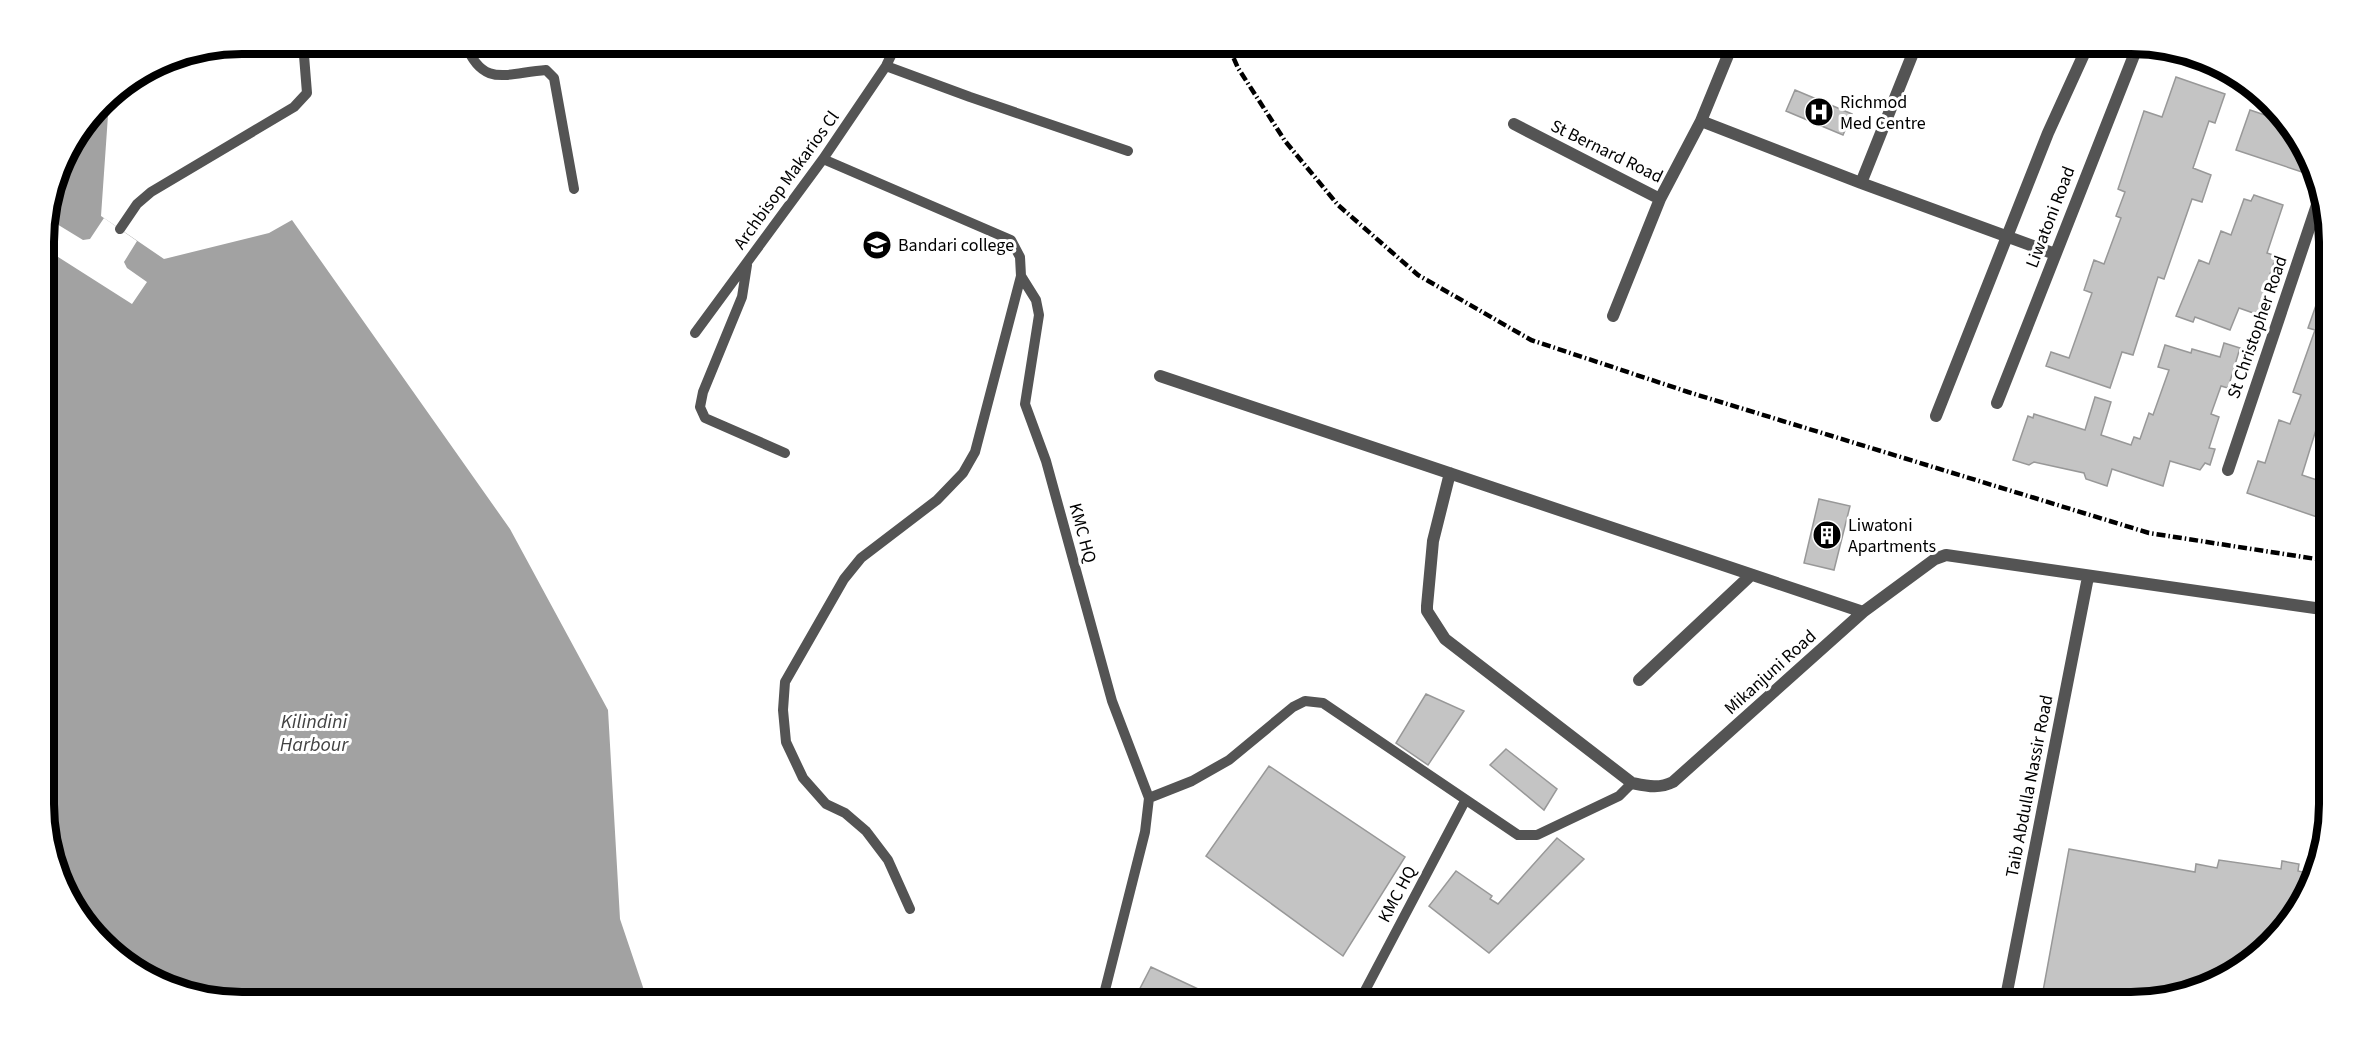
<svg xmlns="http://www.w3.org/2000/svg" width="2373" height="1046" font-family="'Source Sans 3',sans-serif">
  <style>
    .water { fill: #a2a2a2 }
    .pier { fill: #fff }
    .building { fill: #c4c4c4; stroke: #989898; stroke-width: 1.5 }
    .lines { fill: none; stroke-linecap: round; stroke-linejoin: round }
    .lane { stroke: #545454; stroke-width: 10 }
    .street { stroke: #545454; stroke-width: 12 }
    .rail { stroke: #000; stroke-width: 4.5; stroke-dasharray: 9 3 1.5 3; stroke-linecap: butt }
    .labels { text-anchor: middle; stroke-width: 6; stroke-linejoin: round; paint-order: stroke }
    .poi-label { font-size: 18px; fill: #000; stroke: #fff; text-anchor: start }
    .street-label { font-size: 18px; fill: #000; stroke: #fff }
    .water-label { font-size: 20px; font-style: italic; fill: #434343; stroke: #fff }
    .rim { fill: none; stroke: #000; stroke-width: 8 }
  </style>
  <rect width="100%" height="100%" fill="#fff"/>
  <!-- water -->
  <path class="water" d="M 143,73 L 147,80 L 109,101 L 101,216 L 164,259 L 269,233 L 292,220 L 510,529 L 608,710 L 620,919 L 648,1002 L 242,1002 L 166,988 L 85,925 L 45,831 L 44,228 L 64,154 L 111,93 Z"/>
  <!-- pier -->
  <path class="pier" d="M 47,218 L 83,240 L 90,239 L 104,218 L 137,241 L 124,262 L 127,268 L 147,282 L 132,304 L 44,248 Z"/>
  <!-- building -->
  <path class="building" d="M 2176,77 L 2225,94 L 2215,123 L 2209,121 L 2193,168 L 2211,175 L 2202,202 L 2192,199 L 2164,279 L 2158,277 L 2133,355 L 2122,352 L 2110,388 L 2046,366 L 2051,352 L 2069,358 L 2092,293 L 2084,290 L 2094,260 L 2104,264 L 2121,218 L 2116,216 L 2125,192 L 2118,189 L 2144,111 L 2162,117 Z
    M 1795,90 L 1852,114 L 1843,135 L 1786,111 Z
    M 2250,110 L 2289,123 L 2311,175 L 2236,150 Z
    M 2254,195 L 2283,205 L 2267,253 L 2276,256 L 2266,286 L 2270,288 L 2259,315 L 2239,308 L 2230,330 L 2195,317 L 2193,322 L 2176,316 L 2199,260 L 2209,264 L 2221,231 L 2231,235 L 2244,199 L 2251,201 Z
    M 2326,277 L 2328,277 L 2328,412 L 2325,422 L 2319,420 L 2302,475 L 2329,484 L 2320,518 L 2247,493 L 2258,461 L 2265,463 L 2279,420 L 2290,424 L 2301,395 L 2293,392 L 2315,330 L 2308,328 Z
    M 2224,343 L 2240,348 L 2228,388 L 2221,386 L 2211,414 L 2219,417 L 2209,448 L 2215,449 L 2210,465 L 2205,463 L 2200,470 L 2170,461 L 2163,486 L 2112,469 L 2107,486 L 2086,479 L 2084,473 L 2034,462 L 2029,465 L 2013,460 L 2028,416 L 2033,418 L 2034,414 L 2085,430 L 2095,397 L 2111,402 L 2101,435 L 2131,445 L 2134,437 L 2140,439 L 2149,413 L 2153,415 L 2169,370 L 2158,367 L 2165,345 L 2191,353 L 2192,349 L 2220,357 Z
    M 1819,499 L 1850,506 L 1834,570 L 1804,563 Z
    M 1426,694 L 1464,711 L 1428,765 L 1396,743 Z
    M 1506,749 L 1557,789 L 1544,810 L 1490,765 Z
    M 1269,766 L 1405,857 L 1343,956 L 1206,856 Z
    M 1557,838 L 1584,859 L 1489,953 L 1429,906 L 1456,871 L 1492,896 L 1490,899 L 1498,904 Z
    M 2069,849 L 2195,872 L 2196,864 L 2217,868 L 2219,860 L 2281,869 L 2282,861 L 2299,864 L 2298,871 L 2316,875 L 2252,962 L 2195,992 L 2144,1002 L 2041,1002 Z
    M 1151,967 L 1226,1002 L 1133,1002 Z"/>
  <g class="lines">
    <!-- lane -->
    <path class="lane" d="M 465,43 C 483,89 506,73 546,70 L 554,78 L 574,189
      M 886,66 L 970,97 L 1128,151
      M 823,159 L 1011,240 L 1020,257 L 1021,276 L 975,452 L 963,473 L 937,500 L 861,558 L 844,579 L 785,682 L 783,710 L 786,742 L 803,778 L 826,804 L 845,813 L 866,831 L 888,860 L 910,909
      M 120,229 L 137,204 L 151,192 L 294,107 L 307,93 L 303,43
      M 747,265 L 742,297 L 703,392 L 700,407 L 705,418 L 785,453
      M 1021,276 L 1036,300 L 1039,315 L 1025,404 L 1046,461 L 1112,701 L 1149,798 L 1145,832 L 1102,1002
      M 695,333 L 823,159 L 886,66 L 897,43
      M 1149,798 L 1192,781 L 1229,760 L 1293,707 L 1305,701 L 1323,703 L 1518,835 L 1537,835 L 1619,796 L 1632,783
      M 1359,1002 L 1465,801"/>
    <!-- street -->
    <path class="street" d="M 1701,121 L 1861,183 L 2055,254
      M 1514,124 L 1660,199 L 1701,121 L 1733,43
      M 1861,183 L 1917,43
      M 1613,316 L 1660,199
      M 1160,376 L 1863,612
      M 1997,403 L 2138,45
      M 1936,416 L 2048,133 L 2089,43
      M 2228,470 L 2320,196
      M 1450,473 L 1433,541 L 1427,606 L 1427,611 L 1445,639 L 1632,783 C 1647,786 1659,789 1673,782 L 1863,612 L 1935,559 L 1946,555 L 2329,610
      M 1639,680 L 1751,575
      M 2005,1002 L 2088,577"/>
    <!-- rail -->
    <path class="rail" d="M 1227,43 L 1238,68 L 1285,141 L 1338,205 L 1418,275 L 1531,340 L 1688,392 L 2149,533 L 2329,561"/>
  </g>
  <!-- icons -->
  <defs>
    <g id="hospital-disc" transform="scale(1.5)"><circle r="9.5" fill="#000" stroke="#fff"/><path d="M-5-5h3v3.5h4V-5h3V5h-3V1.5h-4V5h-3Z" fill="#fff"/></g>
    <g id="university-disc" transform="scale(1.5)"><circle r="9.5" fill="#000" stroke="#fff"/><path d="M0-5L7-2L0 1L-7-2ZM-4 1L0 2.5L4 1V4Q0 6-4 4Z" fill="#fff"/></g>
    <g id="building-disc" transform="scale(1.5)"><circle r="9.5" fill="#000" stroke="#fff"/><path d="M-4-6H4V6H1V3H-1V6H-4ZM-2.5-4.3h1.7v1.8h-1.7ZM.8-4.3h1.7v1.8H.8ZM-2.5-1h1.7V.8h-1.7ZM.8-1h1.7V.8H.8Z" fill="#fff"/></g>
  </defs>
  <g fill-rule="evenodd">
    <use href="#hospital-disc" x="1819" y="112"/>
    <use href="#university-disc" x="877" y="245"/>
    <use href="#building-disc" x="1827" y="535"/>
  </g>
  <g class="labels">
    <!-- poi labels -->
    <g class="poi-label">
      <text x="1840" y="108">Richmod<tspan x="1840" dy="21">Med Centre</tspan></text>
      <text x="898" y="251">Bandari college</text>
      <text x="1848" y="531">Liwatoni<tspan x="1848" dy="21">Apartments</tspan></text>
    </g>
    <!-- street labels -->
    <g class="street-label">
      <text transform="translate(1607 151) rotate(26)" y="6">St Bernard Road</text>
      <text transform="translate(786 180) rotate(-54)" y="6">Archbisop Makarios Cl</text>
      <text transform="translate(2050 217) rotate(-69)" y="6">Liwatoni Road</text>
      <text transform="translate(2257 327) rotate(-71)" y="6">St Christopher Road</text>
      <text transform="translate(1083 533) rotate(75)" y="6">KMC HQ</text>
      <text transform="translate(1770 672) rotate(-42)" y="6">Mikanjuni Road</text>
      <text transform="translate(2029 786) rotate(-79)" y="6">Taib Abdulla Nassir Road</text>
      <text transform="translate(1397 894) rotate(-62)" y="6">KMC HQ</text>
    </g>
    <!-- water labels -->
    <g class="water-label">
      <text x="314" y="728">Kilindini<tspan x="314" dy="23">Harbour</tspan></text>
    </g>
  </g>
  <!-- crop -->
  <path d="M0 0H2373V1046H0ZM242 54H2131A188 188 0 0 1 2319 242V804A188 188 0 0 1 2131 992H242A188 188 0 0 1 54 804V242A188 188 0 0 1 242 54Z" fill="#fff" fill-rule="evenodd"/>
  <path class="rim" d="M242 54H2131A188 188 0 0 1 2319 242V804A188 188 0 0 1 2131 992H242A188 188 0 0 1 54 804V242A188 188 0 0 1 242 54Z"/>
</svg>
